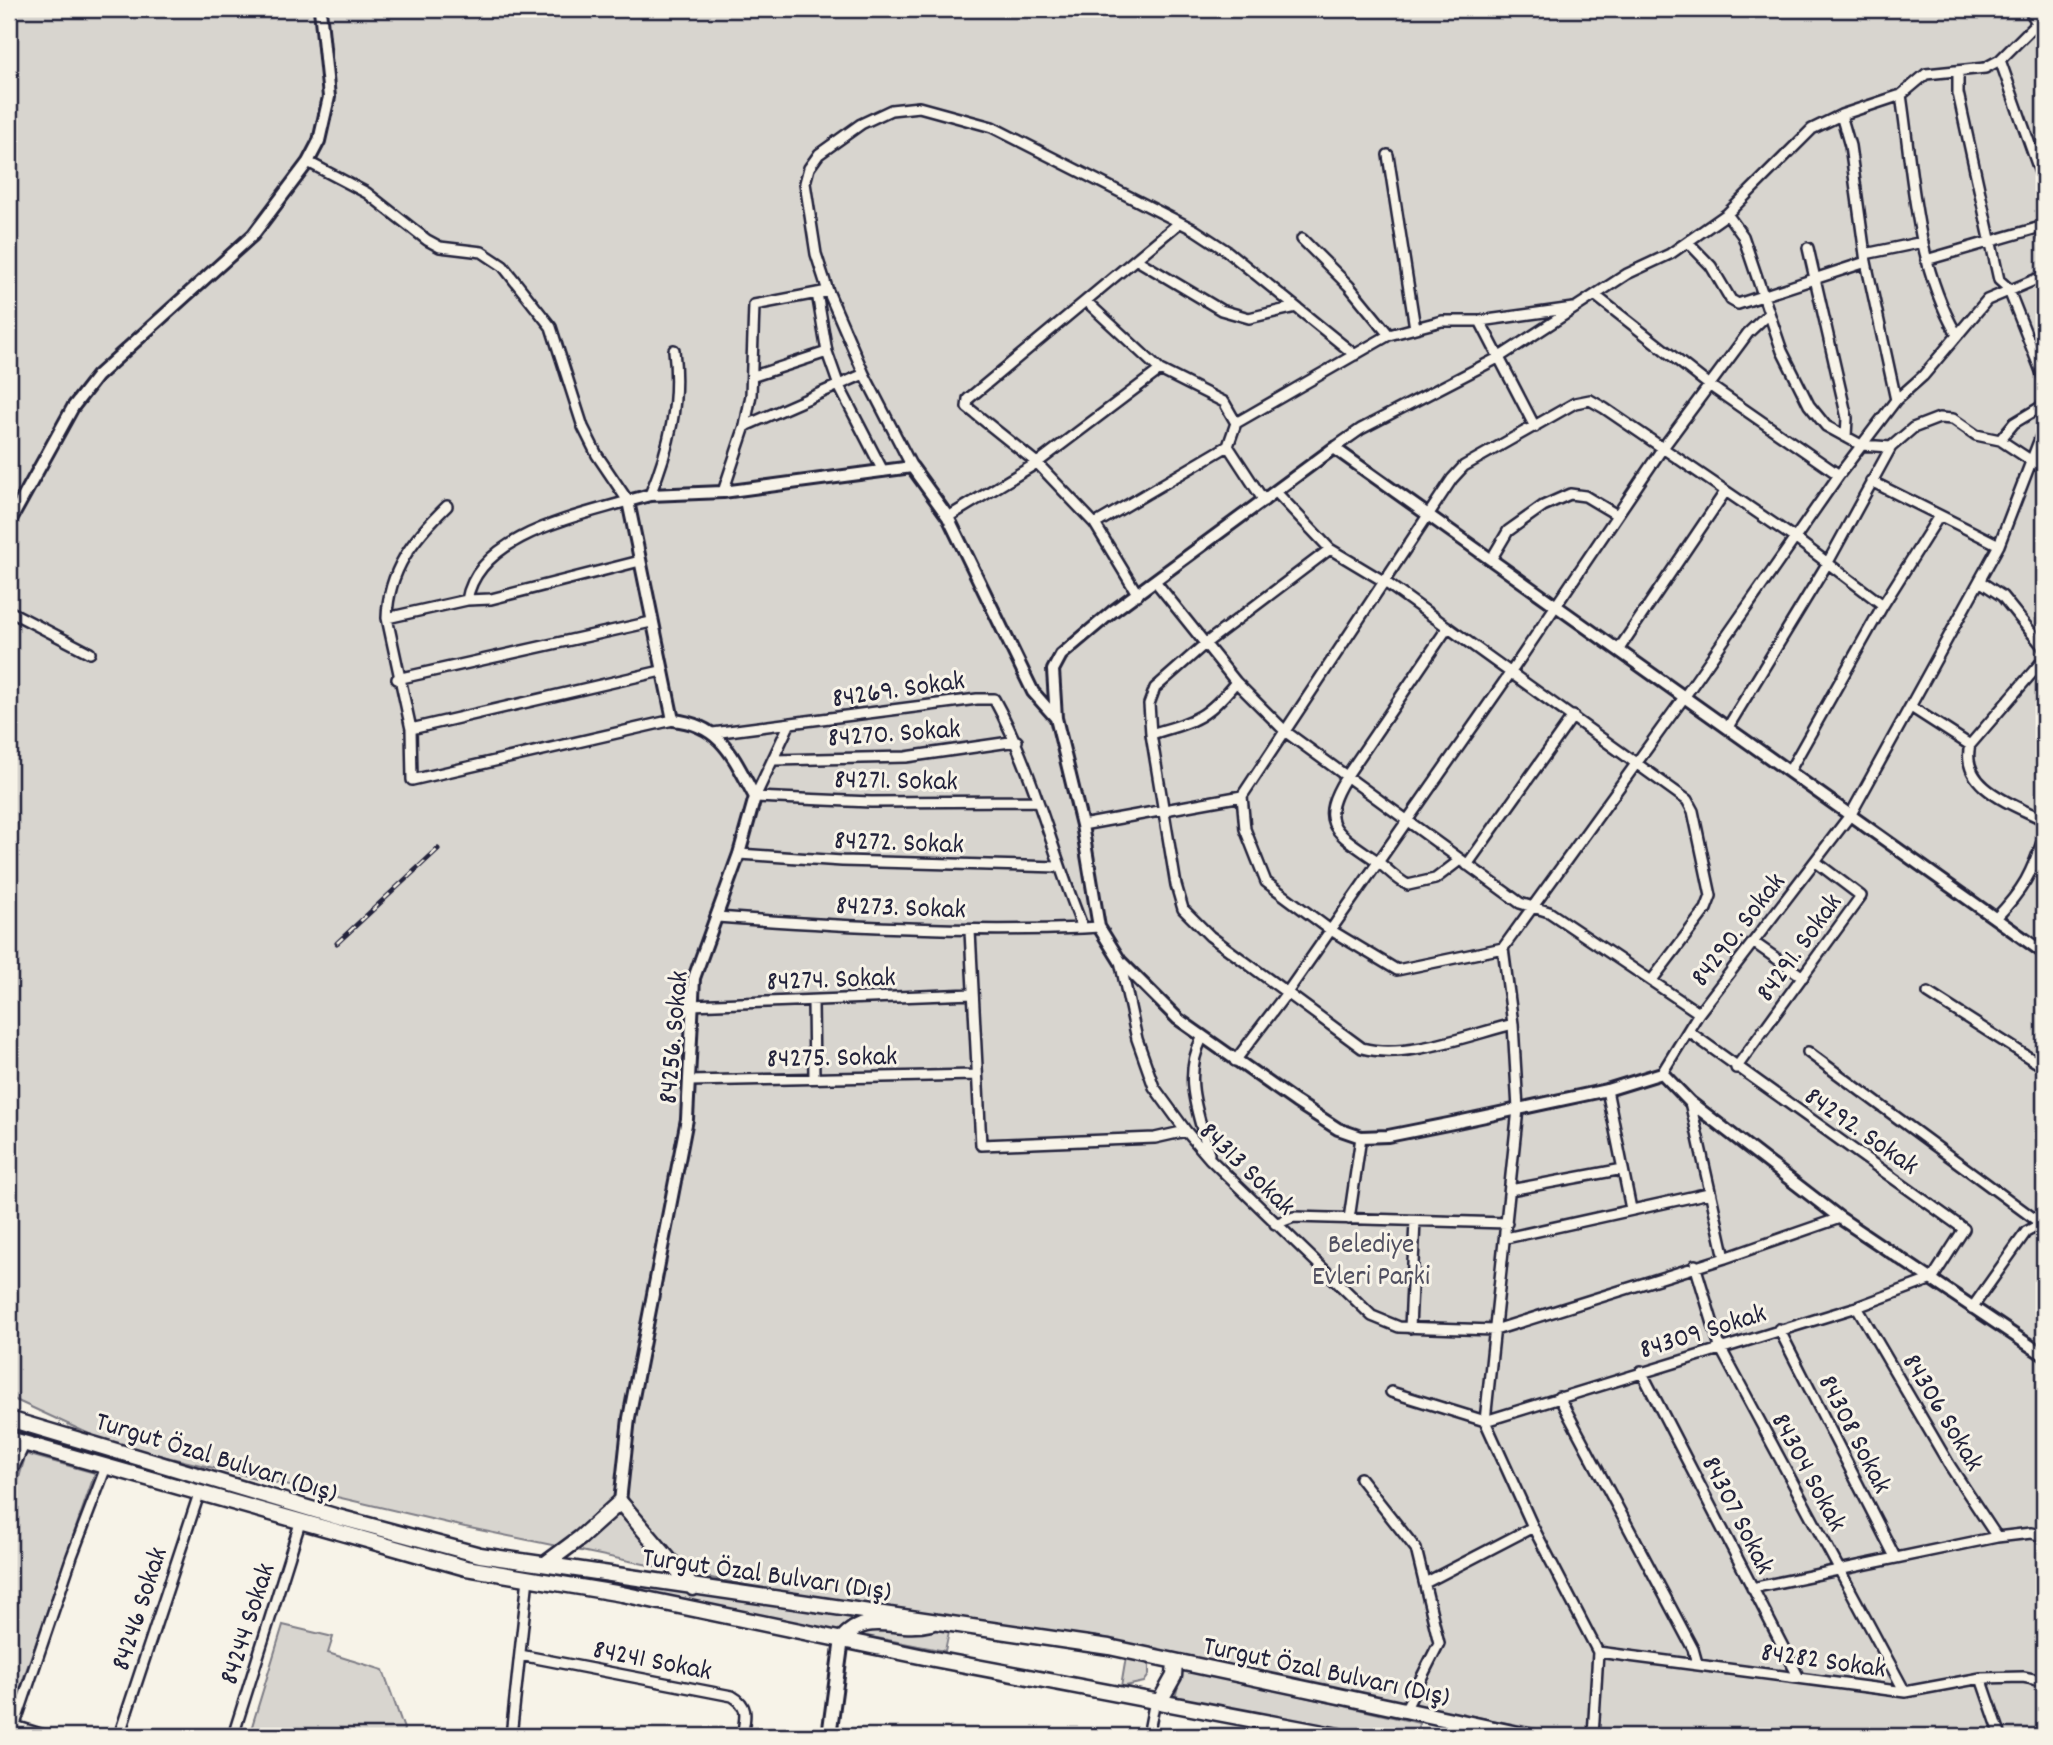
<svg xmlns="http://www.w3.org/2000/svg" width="2053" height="1745" font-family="Dekko,sans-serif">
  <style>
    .green { fill: #d8d5cf; stroke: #7d7c85; stroke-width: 2 }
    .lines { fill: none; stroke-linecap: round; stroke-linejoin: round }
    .minor-casing { stroke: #22223b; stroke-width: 14 }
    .tertiary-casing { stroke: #22223b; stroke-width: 16 }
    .secondary-casing { stroke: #22223b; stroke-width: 18 }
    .primary-casing { stroke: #22223b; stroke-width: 19 }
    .minor { stroke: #f7f3e8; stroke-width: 9 }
    .tertiary { stroke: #f7f3e8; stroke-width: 10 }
    .secondary { stroke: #f7f3e8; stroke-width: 12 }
    .primary { stroke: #f7f3e8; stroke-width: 14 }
    .rail-casing { stroke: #22223b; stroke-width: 5 }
    .rail { stroke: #f7f3e8; stroke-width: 2.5; stroke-dasharray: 8; stroke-linecap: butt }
    .labels { text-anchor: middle; stroke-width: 6; stroke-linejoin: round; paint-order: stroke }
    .street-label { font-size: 28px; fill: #22223b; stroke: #f7f3e8 }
    .park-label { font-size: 28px; fill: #504f60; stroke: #f7f3e8 }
  </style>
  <rect width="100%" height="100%" fill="#f7f3e8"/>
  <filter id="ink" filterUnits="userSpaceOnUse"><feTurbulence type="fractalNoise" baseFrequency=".0143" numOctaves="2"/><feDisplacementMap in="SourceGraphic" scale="14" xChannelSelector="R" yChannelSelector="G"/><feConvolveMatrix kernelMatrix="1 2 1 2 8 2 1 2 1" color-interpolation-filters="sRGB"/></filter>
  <g filter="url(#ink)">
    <!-- green -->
    <path class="green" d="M 9,9 L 2044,9 L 2044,1736 L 1573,1736 L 1175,1657 L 876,1612 L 465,1527 L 111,1444 L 9,1397 Z
      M 9,1426 L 277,1506 L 467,1558 L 857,1617 L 837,1631 L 593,1582 L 467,1561 L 43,1442 L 9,1431 Z
      M 26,1454 L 95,1473 L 9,1720 L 9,1511 Z
      M 283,1625 L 333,1637 L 328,1653 L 383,1670 L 404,1729 L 402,1736 L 249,1736 Z
      M 863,1627 L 950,1627 L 945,1651 L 856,1634 Z
      M 1126,1657 L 1149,1662 L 1149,1675 L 1144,1682 L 1121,1687 Z
      M 1174,1667 L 1419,1723 L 1417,1736 L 1380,1736 L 1175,1698 L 1178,1686 L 1170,1683 Z"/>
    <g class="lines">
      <!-- minor casing -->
      <g class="minor-casing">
        <path id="minor" d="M 2029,9 L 2044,35
          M 2000,60 L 2044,184
          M 1958,71 L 1958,93 L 1999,280 L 2008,288 L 2044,379
          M 1901,95 C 1913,175 1915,262 1956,333
          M 1841,115 L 1850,146 L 1866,262 L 1896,400
          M 1388,155 L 1415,328
          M 308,162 L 367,193 L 427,240 L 440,247 L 482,252 L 503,266 L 551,327 L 583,427 L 597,455 L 628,501 C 574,517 478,536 467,600
          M 1727,214 L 1743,236 L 1782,351 L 1809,405 L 1826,426 L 1861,445 L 1891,447 L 1913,428 L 1939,418 L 1953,419 L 1976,435 L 2000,440 L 2044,469
          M 2041,227 L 2044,238
          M 1302,239 L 1349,286 L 1389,335
          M 1688,242 L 1711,266 L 1731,300 L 1738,304 L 1866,262
          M 1808,248 L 1847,418 L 1846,437
          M 1865,254 L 1923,242
          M 1137,260 L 1221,310 L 1249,318 L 1296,307
          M 1926,260 L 2044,226
          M 817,293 L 827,352 L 839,386 L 883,471
          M 1596,296 L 1709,385 L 1839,475
          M 1087,302 L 1160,370 L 1224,402 L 1236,423
          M 1480,321 L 1535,427
          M 754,376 L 827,352
          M 745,426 L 864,374
          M 2000,440 L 2014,423 L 2044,405
          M 1334,448 L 1361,429 L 1498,358 L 1627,274 L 1670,254 L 1727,214 L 1812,129 L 1841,115 L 1901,95 L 1926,74 L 1985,68 L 2000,60 L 2038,22
          M 912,467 L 864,374 L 828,291 L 816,254 L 805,183 L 809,168 L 819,154 L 861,124 L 891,110 L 919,107 L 992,127 L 1195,230 L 1227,251 L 1355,355
          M 1871,481 L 1999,545
          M 723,492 L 745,426 L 751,395 L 754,305 L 828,291
          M 1276,492 L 1330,549 L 1385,582 L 1687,800 L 1693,811 L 1711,896 L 1706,909 L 1652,980
          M 650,495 C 670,446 680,403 674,350
          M 1264,501 L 1228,446 L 1236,423 L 1389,335 L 1442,321 L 1480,321 L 1573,308
          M 948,517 L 1037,463 L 1160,370
          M 1095,524 L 1228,446
          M 1330,549 L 1206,643 L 1155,688 L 1149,704 L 1151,734 L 1176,885 L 1183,909 L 1210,936 L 1362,1048 C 1406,1060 1469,1035 1513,1024
          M 1492,558 L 1508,531 L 1543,506 L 1570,494 L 1585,496 L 1617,515
          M 1155,581 L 1236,682 L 1286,732 L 1520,903 L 1549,912 L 1699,1013
          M 1981,582 L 2002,596 L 2044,648
          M 1138,595 L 1095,524 L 1037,463 L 967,407 L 968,399 L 1179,223
          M 1883,605 L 1796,539 L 1604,408 L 1590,400 L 1575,403 L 1464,466 L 1452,479 L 1242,796 L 1245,829 L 1266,882 L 1329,929 L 1397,970 L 1503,948 L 1685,696 L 1839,475 L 1896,400 L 1923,376 L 1987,300 L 2044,276
          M 9,611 L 90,653
          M 387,618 C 388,570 414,538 447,506
          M 1448,627 L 1346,777 C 1317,823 1335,832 1373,858 C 1386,867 1394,878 1408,885 L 1435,879 L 1460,860
          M 1619,649 L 1725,492
          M 661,671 L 411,729 L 412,780 L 673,720
          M 397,679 L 651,622
          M 1911,707 L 1970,745 L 2044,659
          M 789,725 L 755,797 L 871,802 L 1037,801
          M 1728,727 L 1827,564 L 1891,447
          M 411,729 L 387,618 L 467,600 L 491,599 L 640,561
          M 713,733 L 977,699 L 994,699 C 1034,771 1052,853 1083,928 L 1099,927
          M 1151,734 C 1195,721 1206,719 1236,682
          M 1970,745 C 1959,788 2015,805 2044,820
          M 774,760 L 906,757 L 1017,741
          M 1790,770 L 1883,605 L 1939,516
          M 1082,825 L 1242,796
          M 739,854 L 842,861 L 1058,867
          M 1467,865 L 1573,716
          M 717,917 C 839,926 961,933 1083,928
          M 1996,918 C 2023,890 2032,873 2044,836
          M 970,931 L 981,1145 L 1155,1138 L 1186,1131 L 1210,1159 L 1372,1316 L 1399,1327 L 1495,1330 L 1725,1258 L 1840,1218
          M 1753,942 L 1803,977
          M 1503,948 L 1513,1024 L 1518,1109 L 1485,1421 L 1533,1527 L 1598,1652 L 1593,1736
          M 1120,961 L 1137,1039 L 1154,1087 L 1186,1131
          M 1928,993 L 2044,1067
          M 813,1002 L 814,1077
          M 691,1005 L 973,994
          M 1202,1038 C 1182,1078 1198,1112 1209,1154
          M 1808,1052 L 2044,1226
          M 1235,1061 L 1286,994 L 1511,672 L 1662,449 L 1748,333 L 1768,314
          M 1736,1068 L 1861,896 L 1816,862
          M 1662,1073 L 1699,1013 L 1851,814 L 1999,545 L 2044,428
          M 689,1081 L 975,1075
          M 1607,1090 L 1631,1209
          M 1690,1102 L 1725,1258
          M 1510,1190 L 1623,1169
          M 1349,1219 L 1361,1137
          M 1275,1224 L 1294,1217 L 1507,1223
          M 1506,1238 L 1709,1193
          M 1695,1265 L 1720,1347 L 1905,1692
          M 1857,1307 L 1950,1466 L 1997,1537
          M 1972,1308 L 2026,1232 L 2041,1224
          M 1410,1328 L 1415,1221
          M 1779,1329 L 1895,1557
          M 1641,1371 L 1799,1678
          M 1391,1392 L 1485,1421 L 1857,1307 L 1932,1279 L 1964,1229 L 1688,1031
          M 1559,1397 L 1693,1649 L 1697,1663
          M 9,1477 L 25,1443
          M 1360,1478 L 1416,1549 L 1439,1643 L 1404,1712
          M 1425,1583 L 1533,1527
          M 1752,1588 L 1997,1537 L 2031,1533 L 2044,1536
          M 1598,1652 L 1905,1692 L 1981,1678 L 2023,1677 L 2044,1681
          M 520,1655 L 732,1696 C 750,1706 745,1718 742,1736
          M 1981,1678 L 2001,1736
          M 15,1726 L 47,1736
          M 11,1736 L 72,1556 L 106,1467
          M 119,1736 L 199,1494
          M 233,1736 L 300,1523
          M 511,1736 L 528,1578
          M 1148,1736 L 1155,1700"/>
      </g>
      <!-- tertiary casing -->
      <g class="tertiary-casing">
        <path id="tertiary" d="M 9,523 L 73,407 L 97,376 L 253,235 L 308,162 L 319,141 L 329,97 L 320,9
          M 2044,953 L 1334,448 L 1112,612 L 1061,655 L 1053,670 L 1056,718 L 1082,825 L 1099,927 L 1120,961 L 1178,1019 L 1296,1102 L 1338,1129 L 1361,1137 L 1388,1136 L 1453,1123 L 1607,1090 L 1662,1073 L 1690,1102 L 1840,1218 L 2044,1355
          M 620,1502 L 629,1418 L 687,1119 L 694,978 L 739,854 L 755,797 C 733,757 722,725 673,720 L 628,501 L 650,495 L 723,492 L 912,467 L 948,517 L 1033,692 L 1056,718"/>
      </g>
      <!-- secondary casing -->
      <g class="secondary-casing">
        <path id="secondary" d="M 829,1736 L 842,1639"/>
      </g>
      <!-- primary casing -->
      <g class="primary-casing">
        <path id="primary" d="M 9,1419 L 338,1517 L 480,1555 L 1109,1647 L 1527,1736
          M 9,1439 L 466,1568 L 622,1594 L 934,1659 L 1339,1736
          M 545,1564 L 580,1538 L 620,1502 L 693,1588
          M 842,1639 C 869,1609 895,1632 931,1623
          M 1160,1701 L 1174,1676 L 1175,1661"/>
      </g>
      <!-- minor -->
      <use href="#minor" class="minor"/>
      <!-- tertiary -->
      <use href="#tertiary" class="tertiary"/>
      <!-- secondary -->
      <use href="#secondary" class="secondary"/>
      <!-- primary -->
      <use href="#primary" class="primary"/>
      <!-- rail casing -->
      <g class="rail-casing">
        <path id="rail" d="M 337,943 L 438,849
          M 1420,1731 L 1447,1736"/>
      </g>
      <!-- rail -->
      <use href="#rail" class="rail"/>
    </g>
  </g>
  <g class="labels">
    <!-- street labels -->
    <g class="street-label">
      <text transform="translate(898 687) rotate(-8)" y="10">84269. Sokak</text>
      <text transform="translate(894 731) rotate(-4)" y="10">84270. Sokak</text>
      <text transform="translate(896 778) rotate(1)" y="10">84271. Sokak</text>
      <text transform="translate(899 840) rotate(2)" y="10">84272. Sokak</text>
      <text transform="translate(901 905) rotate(2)" y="10">84273. Sokak</text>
      <text transform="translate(1736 928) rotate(-52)" y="10">84290. Sokak</text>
      <text transform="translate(1797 946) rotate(-54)" y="10">84291. Sokak</text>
      <text transform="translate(831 977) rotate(-2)" y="10">84274. Sokak</text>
      <text transform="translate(671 1037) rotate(-85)" y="10">84256. Sokak</text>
      <text transform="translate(832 1055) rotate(-1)" y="10">84275. Sokak</text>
      <text transform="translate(1863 1129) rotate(35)" y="10">84292. Sokak</text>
      <text transform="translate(1249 1167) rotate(44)" y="10">84313 Sokak</text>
      <text transform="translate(1702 1329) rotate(-17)" y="10">84309 Sokak</text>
      <text transform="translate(1945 1411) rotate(59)" y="10">84306 Sokak</text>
      <text transform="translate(1857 1433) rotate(63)" y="10">84308 Sokak</text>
      <text transform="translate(217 1455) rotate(17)" y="10">Turgut Özal Bulvarı (Dış)</text>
      <text transform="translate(1811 1471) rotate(62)" y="10">84304 Sokak</text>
      <text transform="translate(1740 1514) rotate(63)" y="10">84307 Sokak</text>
      <text transform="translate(767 1572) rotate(8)" y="10">Turgut Özal Bulvarı (Dış)</text>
      <text transform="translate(137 1608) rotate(-72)" y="10">84246 Sokak</text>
      <text transform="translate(245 1623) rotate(-72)" y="10">84244 Sokak</text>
      <text transform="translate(653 1658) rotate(11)" y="10">84241 Sokak</text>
      <text transform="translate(1824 1658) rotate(8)" y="10">84282 Sokak</text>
      <text transform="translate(1327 1669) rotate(12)" y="10">Turgut Özal Bulvarı (Dış)</text>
    </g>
    <!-- park labels -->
    <g class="park-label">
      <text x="1371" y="1252">Belediye<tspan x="1371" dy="32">Evleri Parki</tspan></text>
    </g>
  </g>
  <!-- margin -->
  <rect width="2053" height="1745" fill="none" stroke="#f7f3e8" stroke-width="35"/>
  <rect x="18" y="18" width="2018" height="1710" fill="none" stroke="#22223b" stroke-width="2.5" filter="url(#ink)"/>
</svg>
